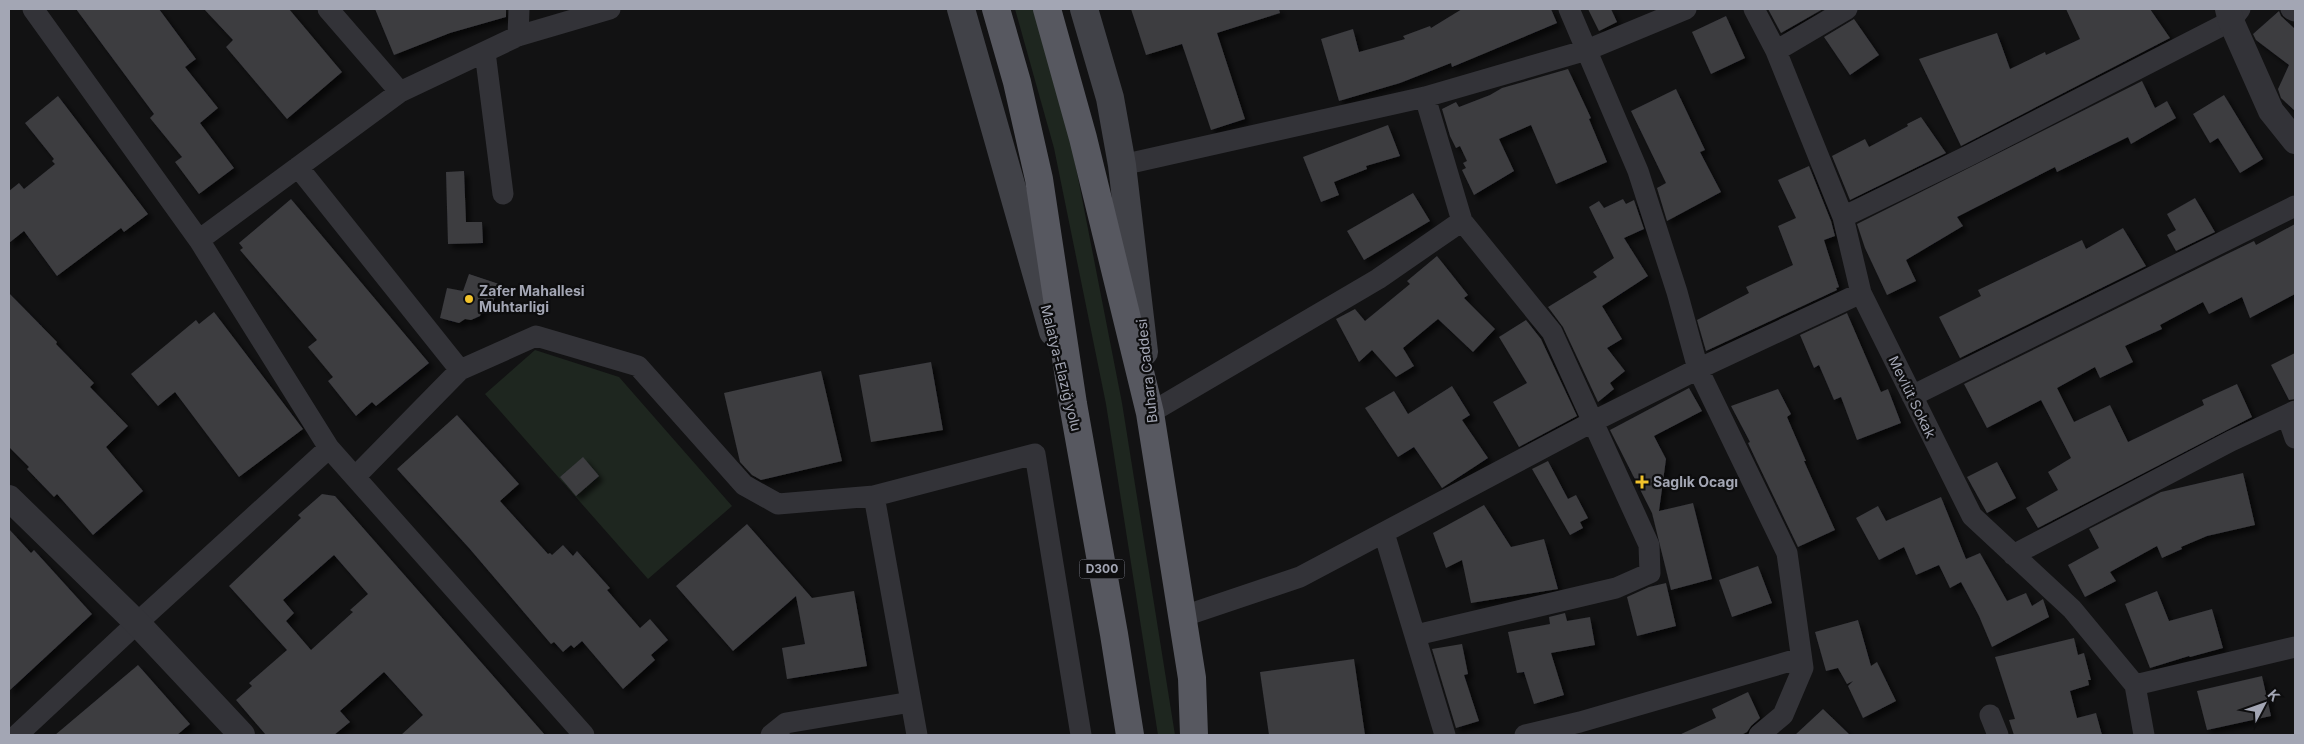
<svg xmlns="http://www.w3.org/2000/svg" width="2304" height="744" font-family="Inter,sans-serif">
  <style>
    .green { fill: #1e261f }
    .building { fill: #3c3c40; fill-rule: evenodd; filter: url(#shadow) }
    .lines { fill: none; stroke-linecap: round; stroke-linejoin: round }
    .minor { stroke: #333338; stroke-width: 21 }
    .tertiary { stroke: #333338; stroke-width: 26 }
    .secondary { stroke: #414248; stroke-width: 28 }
    .trunk { stroke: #575860; stroke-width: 28 }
    .poi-dot { fill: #f2c32b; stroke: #0d0d0e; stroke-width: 2 }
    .labels { text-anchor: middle; stroke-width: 4.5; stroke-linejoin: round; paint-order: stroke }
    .shield { fill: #0d0d0e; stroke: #767882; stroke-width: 1 }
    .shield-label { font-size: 12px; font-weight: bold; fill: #a3a6b4 }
    .poi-label { font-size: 14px; font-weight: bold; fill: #a3a6b4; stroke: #0d0d0e; text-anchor: start }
    .street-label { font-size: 14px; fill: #a3a6b4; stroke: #0d0d0e }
  </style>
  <defs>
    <filter id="shadow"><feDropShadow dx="4.5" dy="4.5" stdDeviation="2.5" flood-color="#0009"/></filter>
  </defs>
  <rect width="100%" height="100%" fill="#121213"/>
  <!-- green -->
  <path class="green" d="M 1015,9 L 1034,9 L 1072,147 L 1122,403 L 1175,735 L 1158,735 L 1106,404 L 1054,148 Z
    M 535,350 L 619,377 L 732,506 L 648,579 L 485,394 Z"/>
  <!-- building -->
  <path class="building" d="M 76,9 L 159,9 L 196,59 L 185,67 L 218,108 L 200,123 L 234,168 L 199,194 L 175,162 L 182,157 L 150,118 L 154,114 Z
    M 204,9 L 289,9 L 342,72 L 287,119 L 226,47 L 233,40 Z
    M 375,9 L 506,9 L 506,17 L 450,33 L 394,55 Z
    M 1131,9 L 1279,9 L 1280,13 L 1217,33 L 1245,119 L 1211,130 L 1182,44 L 1146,55 Z
    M 1462,9 L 1551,9 L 1557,23 L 1452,67 L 1451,63 L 1400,83 L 1339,101 L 1321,39 L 1353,29 L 1359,52 L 1405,39 L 1403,36 L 1430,26 L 1431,28 Z
    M 1588,9 L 1611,9 L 1617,22 L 1599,31 Z
    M 1768,9 L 1823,9 L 1781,33 Z
    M 2066,9 L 2150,9 L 2170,38 L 1961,146 L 1919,59 L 1997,33 L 2010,69 L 2045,52 L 2046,55 L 2080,39 Z
    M 2279,11 L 2281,16 L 2295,29 L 2295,111 L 2281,98 L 2278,89 L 2289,65 L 2256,40 L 2253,34 Z
    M 1726,16 L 1745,58 L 1711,74 L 1692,32 Z
    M 1854,19 L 1879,55 L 1850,75 L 1824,37 Z
    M 1568,69 L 1591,118 L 1589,119 L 1607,162 L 1556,184 L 1531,125 L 1499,139 L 1514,171 L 1474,195 L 1462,170 L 1466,168 L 1463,163 L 1467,161 L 1460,146 L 1456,148 L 1450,136 L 1442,109 L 1456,102 L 1459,107 L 1490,95 L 1502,88 Z
    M 2142,81 L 2155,108 L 2167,101 L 2176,118 L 2131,144 L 2128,137 L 2057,172 L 2055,167 L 1957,217 L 1963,226 L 1906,260 L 1916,281 L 1887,295 L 1865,248 L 1857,224 Z
    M 1676,89 L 1705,150 L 1700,152 L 1721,192 L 1667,221 L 1657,188 L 1666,183 L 1631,111 Z
    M 2224,95 L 2263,159 L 2240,173 L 2218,138 L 2210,143 L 2193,114 Z
    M 58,96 L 148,214 L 124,232 L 121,228 L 57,276 L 24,231 L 9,243 L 9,191 L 19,183 L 24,189 L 55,164 L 52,161 L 54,159 L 25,123 Z
    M 1921,117 L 1946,153 L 1850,200 L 1832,156 L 1865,139 L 1869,147 L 1908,126 L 1907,124 Z
    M 1388,125 L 1400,156 L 1366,166 L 1367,169 L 1334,182 L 1339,195 L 1321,202 L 1303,157 Z
    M 1809,166 L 1831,221 L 1835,236 L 1824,240 L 1839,287 L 1836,288 L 1837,290 L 1706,351 L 1697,320 L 1749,293 L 1746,287 L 1793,265 L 1778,226 L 1796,218 L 1778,180 Z
    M 464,171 L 466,222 L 482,222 L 483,243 L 448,244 L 446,172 Z
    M 1413,193 L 1430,221 L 1364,260 L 1347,231 Z
    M 2195,198 L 2215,232 L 2176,251 L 2167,235 L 2176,230 L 2167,214 Z
    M 291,199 L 429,363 L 376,406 L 372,402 L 356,416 L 328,381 L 333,377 L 308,347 L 317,340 L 240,250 L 243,248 L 239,243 Z
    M 1623,199 L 1626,204 L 1634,200 L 1644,229 L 1624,238 L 1648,276 L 1602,306 L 1622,339 L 1607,348 L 1625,371 L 1610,383 L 1614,389 L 1598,402 L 1563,327 L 1548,307 L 1597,277 L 1593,272 L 1614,258 L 1589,207 L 1599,201 L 1604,208 Z
    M 2295,224 L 2295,294 L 2250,318 L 2242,297 L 2209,314 L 2203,302 L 2160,325 L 2162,329 L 2125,346 L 2133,362 L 2100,378 L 2095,367 L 2057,388 L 2074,422 L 2110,405 L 2128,442 L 2204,405 L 2202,400 L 2237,384 L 2252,417 L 2038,528 L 2026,508 L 2058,490 L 2048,472 L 2071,458 L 2041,400 L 1987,428 L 1964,384 L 2227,254 L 2254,241 L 2256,245 Z
    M 2123,228 L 2146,266 L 1960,358 L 1939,317 L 1981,296 L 1978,290 L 2082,240 L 2086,249 Z
    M 1437,256 L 1468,295 L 1464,298 L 1495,329 L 1473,352 L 1438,319 L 1403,348 L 1414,366 L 1396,377 L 1372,350 L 1359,362 L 1336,319 L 1355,309 L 1365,321 L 1410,284 L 1407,281 Z
    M 469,274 L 499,284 L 491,308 L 483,308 L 480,316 L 471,320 L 465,319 L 459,323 L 440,318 L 447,288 L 463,291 Z
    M 9,293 L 57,342 L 56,344 L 94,383 L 90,387 L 128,426 L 106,447 L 143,491 L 93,535 L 57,494 L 54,497 L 27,469 L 29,467 L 9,447 Z
    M 214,312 L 303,429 L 239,477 L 175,392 L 158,406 L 131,374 L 196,320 L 199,324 Z
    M 1847,313 L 1881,392 L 1888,389 L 1901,423 L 1857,440 L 1841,397 L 1834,400 L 1819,365 L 1814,368 L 1800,335 Z
    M 1526,320 L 1541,339 L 1577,416 L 1519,447 L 1493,402 L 1527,383 L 1499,337 Z
    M 2295,353 L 2295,399 L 2289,400 L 2271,365 Z
    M 931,362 L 943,430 L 871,442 L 859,375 Z
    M 821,371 L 842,461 L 761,480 L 752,475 L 740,462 L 724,393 Z
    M 1452,386 L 1470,415 L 1462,420 L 1488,458 L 1442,488 L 1414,447 L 1398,457 L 1365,408 L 1394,391 L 1408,414 Z
    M 1689,388 L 1702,411 L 1654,436 L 1666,459 L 1659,511 L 1693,503 L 1712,579 L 1671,590 L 1652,513 L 1610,430 Z
    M 1778,389 L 1791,414 L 1787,417 L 1806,461 L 1804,461 L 1835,530 L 1798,547 L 1757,462 L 1748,443 L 1750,442 L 1731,406 Z
    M 457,415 L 519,484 L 500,501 L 548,554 L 550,553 L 552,555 L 563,545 L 573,556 L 577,551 L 610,588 L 607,590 L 640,628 L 650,619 L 668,640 L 651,655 L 655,660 L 623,689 L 582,641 L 574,648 L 571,645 L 563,652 L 554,642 L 551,644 L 469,548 L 397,469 Z
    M 583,457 L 599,476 L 576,496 L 560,477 Z
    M 1548,461 L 1568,499 L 1576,495 L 1588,518 L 1580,522 L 1583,528 L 1570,535 L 1532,469 Z
    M 1997,462 L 2016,498 L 1987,513 L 1967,477 Z
    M 2243,473 L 2255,525 L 2207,536 L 2181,547 L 2182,549 L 2162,558 L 2157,546 L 2110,572 L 2116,581 L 2085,597 L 2068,565 L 2099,548 L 2089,529 L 2161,492 Z
    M 322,494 L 335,496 L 545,735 L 401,735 L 423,715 L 384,672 L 340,711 L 350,722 L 334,735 L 266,735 L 236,700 L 252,686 L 249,683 L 287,650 L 229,586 L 301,518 L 298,515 ZM 334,555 L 368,594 L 350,610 L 353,612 L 311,650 L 286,621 L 294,613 L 283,600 Z
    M 1941,497 L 1966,559 L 1980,553 L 2007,601 L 2026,593 L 2032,606 L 2043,599 L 2049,617 L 1992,647 L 1979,616 L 1961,582 L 1950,588 L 1939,565 L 1916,575 L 1904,547 L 1879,560 L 1856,518 L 1878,506 L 1886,521 Z
    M 1484,505 L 1511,547 L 1544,539 L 1558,589 L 1471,603 L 1462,560 L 1446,568 L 1433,533 Z
    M 747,524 L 812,598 L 854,591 L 867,666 L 787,679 L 782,648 L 805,644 L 796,596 L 733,651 L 676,586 Z
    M 9,529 L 31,553 L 34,550 L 92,614 L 9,691 Z
    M 1758,566 L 1772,603 L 1732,617 L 1719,580 Z
    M 1666,583 L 1676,626 L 1637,636 L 1627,597 L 1649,587 Z
    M 2157,591 L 2169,621 L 2212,609 L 2223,648 L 2190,657 L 2189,656 L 2150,668 L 2125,604 Z
    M 1565,613 L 1567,621 L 1590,617 L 1595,645 L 1551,653 L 1564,695 L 1534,704 L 1524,672 L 1517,673 L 1508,632 L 1550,624 L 1549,617 Z
    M 1858,620 L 1871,666 L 1877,662 L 1896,701 L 1863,718 L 1848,686 L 1853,681 L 1847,684 L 1838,668 L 1826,671 L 1815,632 Z
    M 2074,638 L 2078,655 L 2084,653 L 2091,680 L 2088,680 L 2089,685 L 2070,691 L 2077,718 L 2096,713 L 2102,735 L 2014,735 L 2009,720 L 2015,719 L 1995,657 Z
    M 1462,644 L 1468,674 L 1464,675 L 1479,721 L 1456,728 L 1432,649 Z
    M 1354,659 L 1365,735 L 1269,735 L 1260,672 Z
    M 138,665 L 190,724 L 177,735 L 55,735 Z
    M 2262,676 L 2271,716 L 2207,730 L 2197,691 Z
    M 1748,692 L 1760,718 L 1751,726 L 1747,732 L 1741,735 L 1679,735 L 1716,718 L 1712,709 Z
    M 1823,709 L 1850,735 L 1795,735 Z"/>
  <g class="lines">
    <!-- minor -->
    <path class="minor" d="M 33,9 L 199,240 L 329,448 L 584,735
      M 328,9 L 400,92 L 518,36 L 610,9
      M 1569,9 L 1638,171 L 1677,292 L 1698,369 L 1787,553 L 1803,668 L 1783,715 L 1759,735
      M 1754,9 L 1776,51 L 1843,217 L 1861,293 L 1972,516 L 2072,609 L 2135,685 L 2144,735
      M 2291,9 L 2295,11
      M 518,36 L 519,9
      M 1776,51 L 1847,9
      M 485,52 L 503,194
      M 1122,165 L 1425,97 L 1587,50 L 1686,9
      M 298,167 L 460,370
      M 1843,217 L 1968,156 L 2231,21 L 2240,9
      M 199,240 L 400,92
      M 1912,396 L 2295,206
      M 1150,413 L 1378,279 L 1462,221 L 1425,97
      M 2287,415 L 2295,438
      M 355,477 L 460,370 L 536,336 L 638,366 L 744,485 L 778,504 L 874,496 L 1035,454 L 1081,735
      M 874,496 L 917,735
      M 1384,533 L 1445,735
      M 2013,555 L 2231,441 L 2295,411
      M 1184,616 L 1300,577 L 1594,421 L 1698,369 L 1861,293
      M 1416,635 L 1616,588 L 1650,573 L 1649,545 L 1552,332 L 1462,221
      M 2135,685 L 2295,647
      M 1990,715 L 1998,735
      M 17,735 L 137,623 L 329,448
      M 771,735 L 786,723 L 911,702
      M 1525,735 L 1580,722 L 1801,658"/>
    <!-- tertiary -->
    <path class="tertiary" d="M 2228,9 L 2231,21 L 2271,111 L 2295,141
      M 9,498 L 137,623 L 242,735"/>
    <!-- secondary -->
    <path class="secondary" d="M 961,9 L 1053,332
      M 1084,9 L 1110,98 L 1122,165 L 1144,352"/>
    <!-- trunk -->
    <path class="trunk" d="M 996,9 L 1017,82 L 1039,179 L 1073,404 L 1114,634 L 1130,735
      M 1047,9 L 1083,138 L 1150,413 L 1192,678 L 1194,735"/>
  </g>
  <!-- markers -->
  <g class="poi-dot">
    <circle cx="469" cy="299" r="5"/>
    <path d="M1639.5 474.5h5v5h5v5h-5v5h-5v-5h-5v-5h5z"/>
  </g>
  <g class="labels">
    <!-- shield labels -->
    <rect class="shield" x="1079.5" y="559.5" width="45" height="19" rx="4"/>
    <g class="shield-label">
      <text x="1102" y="573">D300</text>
    </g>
    <!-- poi labels -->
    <g class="poi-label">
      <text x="479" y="296">Zafer Mahallesi<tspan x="479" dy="16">Muhtarligi</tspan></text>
      <text x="1653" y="487">Saglık Ocagı</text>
    </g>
    <!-- street labels -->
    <g class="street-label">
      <text transform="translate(1061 368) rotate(76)" y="5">Malatya-Elazığ yolu</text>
      <text transform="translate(1147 371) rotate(-96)" y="5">Buhara Caddesi</text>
      <text transform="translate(1912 397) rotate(64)" y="5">Mevlüt Sokak</text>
    </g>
  </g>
  <!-- border -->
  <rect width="2304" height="744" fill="none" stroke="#a3a6b4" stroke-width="20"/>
  <!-- north arrow -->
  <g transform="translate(2264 704) rotate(49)" stroke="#0d0d0e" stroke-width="4" paint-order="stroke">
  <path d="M0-4L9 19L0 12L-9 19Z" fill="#a3a6b4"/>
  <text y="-8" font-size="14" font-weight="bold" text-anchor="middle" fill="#a3a6b4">K</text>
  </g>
</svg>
